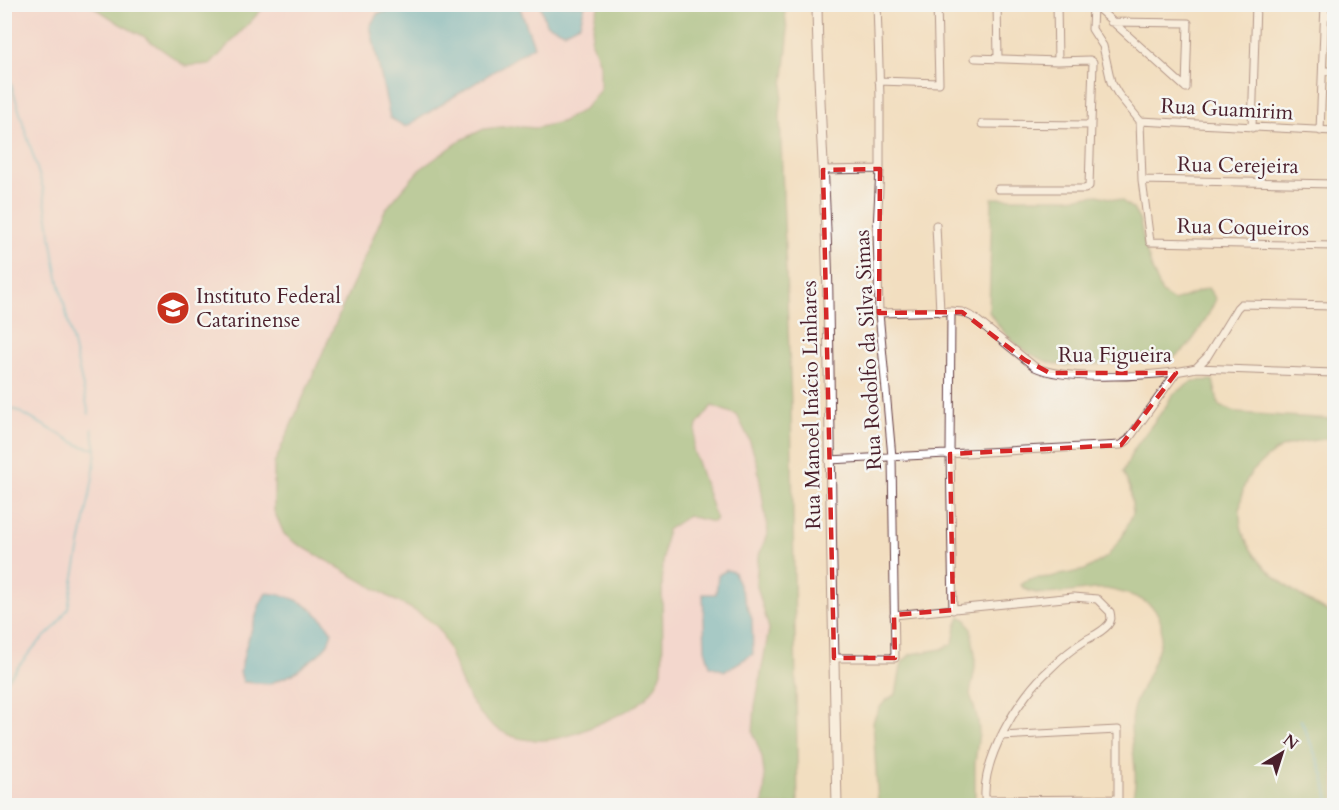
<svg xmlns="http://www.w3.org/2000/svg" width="1339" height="810" font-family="Cardo,serif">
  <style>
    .built { fill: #f4cfdd }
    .forest { fill: #7bb371; stroke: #62694e; stroke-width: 1.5 }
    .water { fill: #4eb0cd; stroke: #4c687c; stroke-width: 1.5 }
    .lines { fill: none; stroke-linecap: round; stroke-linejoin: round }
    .stream { stroke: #4eb0cd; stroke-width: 2 }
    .minor-casing { stroke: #633c41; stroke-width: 9 }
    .major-casing { stroke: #633c41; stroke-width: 11 }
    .minor { stroke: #fff; stroke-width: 7 }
    .major { stroke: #fff; stroke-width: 9 }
    .marked { fill: none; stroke: #d62828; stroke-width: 4.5; stroke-dasharray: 12 8; stroke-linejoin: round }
    .labels { text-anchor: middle; stroke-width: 5; stroke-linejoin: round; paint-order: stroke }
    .street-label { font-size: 21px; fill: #4a1f2b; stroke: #f6f6f2 }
    .poi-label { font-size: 21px; fill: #4a1f2b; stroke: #f6f6f2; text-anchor: start }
  </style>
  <rect width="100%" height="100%" fill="#f6f6f2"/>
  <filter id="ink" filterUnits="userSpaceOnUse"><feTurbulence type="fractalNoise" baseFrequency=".0167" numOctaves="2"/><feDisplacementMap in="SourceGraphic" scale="12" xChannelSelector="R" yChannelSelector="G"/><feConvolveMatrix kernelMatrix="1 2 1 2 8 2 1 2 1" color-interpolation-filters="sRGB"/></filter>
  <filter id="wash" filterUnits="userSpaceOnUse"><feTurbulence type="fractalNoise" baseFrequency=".008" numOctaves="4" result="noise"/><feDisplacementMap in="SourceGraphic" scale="24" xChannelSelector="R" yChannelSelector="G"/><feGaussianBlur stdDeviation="1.35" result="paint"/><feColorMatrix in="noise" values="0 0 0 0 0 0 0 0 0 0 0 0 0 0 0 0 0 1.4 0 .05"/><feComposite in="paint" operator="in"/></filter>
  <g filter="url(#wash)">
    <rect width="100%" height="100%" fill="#f2dec0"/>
    <!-- built -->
    <path class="built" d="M 5,5 L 91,5 L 120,24 L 143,36 L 185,66 L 211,64 L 266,5 L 599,5 L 595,15 L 591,40 L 600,64 L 600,90 L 583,110 L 561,122 L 536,128 L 510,126 L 484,129 L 463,139 L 419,170 L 385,210 L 274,464 L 274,511 L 284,534 L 294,542 L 419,614 L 439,630 L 463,686 L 488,723 L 511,737 L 523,740 L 549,741 L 582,732 L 639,705 L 658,684 L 662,671 L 661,582 L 663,555 L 667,530 L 688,516 L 712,522 L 716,519 L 693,449 L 697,425 L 712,405 L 737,415 L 749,439 L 757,463 L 768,532 L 758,558 L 762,609 L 769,629 L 755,707 L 753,733 L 762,757 L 765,782 L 763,805 L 5,806 Z"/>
    <!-- forest -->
    <path class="forest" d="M 91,5 L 266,5 L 211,64 L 185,66 L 143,36 L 120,24 Z
      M 599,5 L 784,5 L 788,39 L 780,115 L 791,403 L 798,805 L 763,805 L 765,782 L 762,757 L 753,733 L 755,706 L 769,629 L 756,583 L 758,558 L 768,532 L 757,463 L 749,439 L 737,415 L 712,406 L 697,425 L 693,449 L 716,519 L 713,522 L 688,516 L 667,530 C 658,577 665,624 662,671 C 651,704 627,711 598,724 C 541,752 490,747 462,684 C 456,670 447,640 439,629 C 427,615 405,606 389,597 C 358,579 326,560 294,542 L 284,534 L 274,511 L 274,464 L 385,210 L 419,170 L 463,139 L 484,129 L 510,126 L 536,128 L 561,122 L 583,110 L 600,90 L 600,64 L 591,40 L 595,15 Z
      M 1098,195 L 1122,201 L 1133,209 L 1140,221 L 1145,247 L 1152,269 L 1162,293 L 1174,301 L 1208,288 L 1216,299 C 1210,313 1194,341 1183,351 C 1176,357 1169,359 1162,361 L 1064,366 C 1031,360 1006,339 989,312 L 992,198 L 1067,198 Z
      M 1213,380 L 1219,406 L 1239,413 L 1334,419 L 1334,438 C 1320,440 1303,441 1289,445 C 1275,449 1262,462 1252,472 C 1244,482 1243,489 1241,502 C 1231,556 1294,594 1334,615 L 1334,805 L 1129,805 C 1145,775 1124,738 1134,706 C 1143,680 1178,630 1152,607 C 1140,596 1122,592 1106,589 C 1085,587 1034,603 1021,585 L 1029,579 L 1050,577 L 1085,570 L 1107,557 L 1122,537 L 1133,513 L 1130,488 L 1123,472 L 1134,449 L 1166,406 L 1172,395 L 1193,381 Z
      M 960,617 L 966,619 L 971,629 L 975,654 L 975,668 L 970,694 L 978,720 L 979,732 L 975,764 L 975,805 L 878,805 L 873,722 C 878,708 883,701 896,694 L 902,662 L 911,654 L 942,649 L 953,643 L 956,626 Z"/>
    <!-- water -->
    <path class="water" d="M 430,5 L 519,5 L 534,46 L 406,127 L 390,118 L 370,26 L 378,13 Z
      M 540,5 L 540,4 L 585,5 L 580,24 L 564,32 L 546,24 Z
      M 727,570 L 734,572 L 752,619 L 753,654 L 725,671 L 710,666 L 705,649 L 703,594 L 716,594 L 718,575 Z
      M 266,593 C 294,594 317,608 332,632 L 328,644 L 319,654 L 293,674 L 269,684 L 243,682 L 240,672 L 246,646 L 260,604 Z"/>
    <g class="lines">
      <!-- stream -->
      <path class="stream" d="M 4,61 L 43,188 L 57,273 L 89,414
        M 4,410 L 14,409 L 81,446 L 96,449
        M 4,684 L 35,646 L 56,626 L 68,608 L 93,478 L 96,449 L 92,429
        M 1301,720 L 1324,776 L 1330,806"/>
    </g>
  </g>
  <g filter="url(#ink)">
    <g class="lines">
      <!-- minor casing -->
      <g class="minor-casing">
        <path id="minor" d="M 997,4 L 998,58
          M 1057,4 L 1058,61
          M 1093,4 L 1186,88
          M 1093,6 L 1092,29 L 1103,46 L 1111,82 L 1118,94 L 1140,121 L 1334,131
          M 1325,16 L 1334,16
          M 1111,22 L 1188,23 L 1186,88
          M 975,58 L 1058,61 L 1090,60 L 1093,62 L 1089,186 L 1085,189 L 998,189
          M 1323,71 L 1334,71
          M 879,81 L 939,83 L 937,4
          M 1140,121 L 1142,180 L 1150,242 L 1334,246
          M 982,124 L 1091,125
          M 1252,128 L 1256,4
          M 1320,131 L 1325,4
          M 823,170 L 880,169
          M 1142,180 L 1334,184
          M 936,225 L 940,312
          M 951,311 L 950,454 L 953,610
          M 879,313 L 951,311 L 962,312 L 973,317 L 1035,367 C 1066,382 1161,376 1196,368 L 1334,373
          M 1196,368 L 1207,357 L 1237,308 L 1241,304 L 1334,306
          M 829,460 L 1121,445 L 1128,440 L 1176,373
          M 894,615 L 1074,597 L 1097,599 L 1110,612 C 1111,617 1112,620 1108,625 C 1102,632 1093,636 1086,640 C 1073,648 1060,659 1050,669 C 1019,696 978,763 986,806
          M 834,658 L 895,658 L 892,457 L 879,313 L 877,229 L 880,169 L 880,97 L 877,4
          M 985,800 L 1118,799 L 1118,730 L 1001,736"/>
      </g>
      <!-- major casing -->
      <g class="major-casing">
        <path id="major" d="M 817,4 C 818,104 827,203 828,303 C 830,471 833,638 837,806"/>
      </g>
      <!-- minor -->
      <use href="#minor" class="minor"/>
      <!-- major -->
      <use href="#major" class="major"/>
    </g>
  </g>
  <!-- marked area -->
  <path d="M0 0H1339V810H0ZM 880,169 L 879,313 L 962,312 L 1025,360 L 1050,373 L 1176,373 L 1121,445 L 950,454 L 953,610 L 894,615 L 895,658 L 834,658 L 823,170 Z" fill="#f2dec0" fill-opacity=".55" fill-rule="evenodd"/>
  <path class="marked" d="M 880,169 L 879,313 L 962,312 L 1025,360 L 1050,373 L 1176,373 L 1121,445 L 950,454 L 953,610 L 894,615 L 895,658 L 834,658 L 823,170 Z"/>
  <!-- icons -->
  <defs>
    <g id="university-disc" transform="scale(1.725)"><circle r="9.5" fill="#c8321e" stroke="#f6f6f2"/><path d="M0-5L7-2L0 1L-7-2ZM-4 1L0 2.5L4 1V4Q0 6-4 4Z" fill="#fff"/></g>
  </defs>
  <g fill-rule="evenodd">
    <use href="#university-disc" x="173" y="308"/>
  </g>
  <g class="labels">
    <!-- street labels -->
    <g class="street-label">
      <text transform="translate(1227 109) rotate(3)" y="7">Rua Guamirim</text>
      <text transform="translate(1238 165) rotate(1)" y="7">Rua Cerejeira</text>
      <text transform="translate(1243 227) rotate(1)" y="7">Rua Coqueiros</text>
      <text transform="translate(868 350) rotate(-93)" y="7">Rua Rodolfo da Silva Simas</text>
      <text x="1115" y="362">Rua Figueira</text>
      <text transform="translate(811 405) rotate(-91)" y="7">Rua Manoel Inácio Linhares</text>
    </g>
    <!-- poi labels -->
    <g class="poi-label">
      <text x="196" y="303">Instituto Federal<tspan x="196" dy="24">Catarinense</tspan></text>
    </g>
  </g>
  <!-- margin -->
  <rect width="1339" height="810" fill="none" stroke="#f6f6f2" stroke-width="24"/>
  <!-- north arrow -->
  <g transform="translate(1282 753) rotate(38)" stroke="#f6f6f2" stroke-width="4.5" paint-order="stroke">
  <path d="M0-4.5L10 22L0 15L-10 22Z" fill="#4a1f2b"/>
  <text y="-9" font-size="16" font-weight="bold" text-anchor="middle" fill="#4a1f2b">N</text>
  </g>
</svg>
